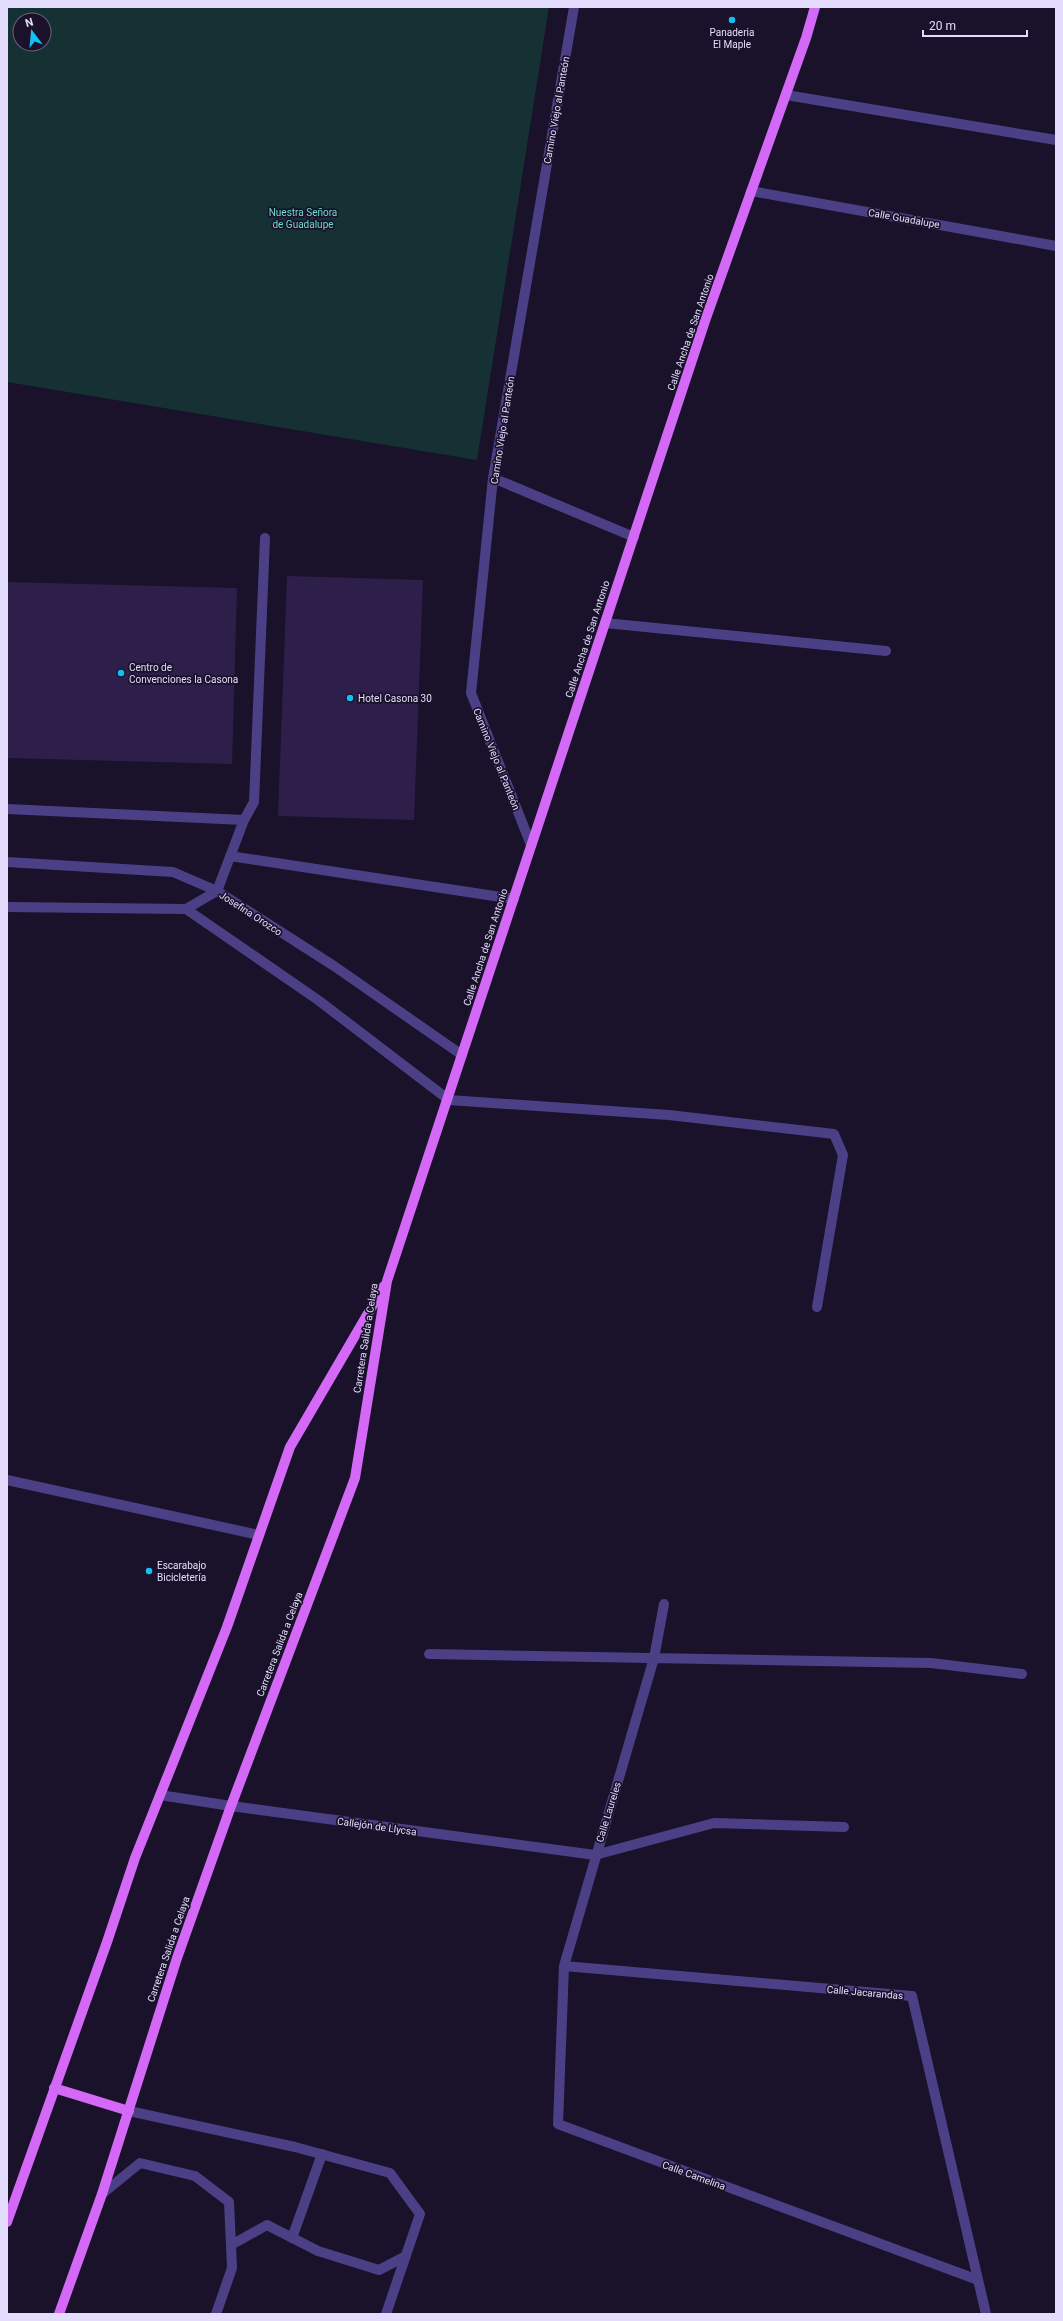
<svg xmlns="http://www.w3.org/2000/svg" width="1063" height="2321" font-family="Roboto,sans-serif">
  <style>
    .green { fill: #153133; fill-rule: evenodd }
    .building { fill: #2d1f4a }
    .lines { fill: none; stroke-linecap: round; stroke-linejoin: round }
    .minor { stroke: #4b4086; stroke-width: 10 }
    .major { stroke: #d469f7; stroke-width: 10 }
    .poi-dot { fill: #13c0f3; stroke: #19122a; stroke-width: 1.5 }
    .labels { text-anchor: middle; stroke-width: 3.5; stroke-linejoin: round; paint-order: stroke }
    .poi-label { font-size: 10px; fill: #e4dcfd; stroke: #19122a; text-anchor: start }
    .street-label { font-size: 10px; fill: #e4dcfd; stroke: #19122a }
    .park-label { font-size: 10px; fill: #6bdbcd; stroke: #19122a }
  </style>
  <rect width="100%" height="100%" fill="#19122a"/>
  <!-- green -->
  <path class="green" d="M 7,7 L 549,7 L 477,460 L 7,382 ZM 20,20 L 44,20 L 44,44 L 20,44 Z"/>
  <!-- building -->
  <path class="building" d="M 287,576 L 423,580 L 414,820 L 278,816 Z
    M 7,582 L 237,588 L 232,764 L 7,758 Z"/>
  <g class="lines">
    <!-- minor -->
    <path class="minor" d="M 786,95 L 1056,140
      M 751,191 L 1056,246
      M 493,478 L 634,537
      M 605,623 L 886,651
      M 7,809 L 244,820
      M 531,845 L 471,693 L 493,478 L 574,7
      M 230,856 L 514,899
      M 7,862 L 173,872 L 217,891 L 334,966 L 462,1055
      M 7,907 L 186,909 L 318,1000 L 449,1100 L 669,1115 L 834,1134 L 843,1155 L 817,1307
      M 186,909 L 217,891 L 244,820 L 254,802 L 265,538
      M 7,1480 L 259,1535
      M 664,1604 L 654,1658 L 564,1966 L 558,2124 L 978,2280
      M 429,1654 L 931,1663 L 1022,1674
      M 160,1795 L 231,1806 L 595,1855 L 714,1823 L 844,1827
      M 564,1966 L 912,1996 L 986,2314
      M 129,2111 L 295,2147 L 390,2173 L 420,2214 L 386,2314
      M 102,2194 L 140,2163 L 195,2176 L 229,2202 L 232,2268 L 216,2314
      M 292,2238 L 322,2154
      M 231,2245 L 267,2225 L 318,2251 L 379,2270 L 406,2256"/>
    <!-- major -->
    <path class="major" d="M 54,2088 L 129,2111
      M 7,2222 L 107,1942 L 135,1858 L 227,1627 L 290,1447 L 384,1286
      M 59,2314 L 102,2194 L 177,1958 L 231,1806 L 355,1478 L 387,1281 L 706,318 L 806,38 L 815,7"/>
  </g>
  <!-- markers -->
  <g class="poi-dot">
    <circle cx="732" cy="20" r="4"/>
    <circle cx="121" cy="673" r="4"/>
    <circle cx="350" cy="698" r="4"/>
    <circle cx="149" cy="1571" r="4"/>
  </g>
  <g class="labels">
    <!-- poi labels -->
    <g class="poi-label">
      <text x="732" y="36" text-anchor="middle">Panaderia<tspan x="732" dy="12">El Maple</tspan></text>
      <text x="129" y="671">Centro de<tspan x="129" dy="12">Convenciones la Casona</tspan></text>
      <text x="358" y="702">Hotel Casona 30</text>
      <text x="157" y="1569">Escarabajo<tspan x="157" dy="12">Bicicletería</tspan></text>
    </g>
    <!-- street labels -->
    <g class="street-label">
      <text transform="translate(556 110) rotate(-80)" y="4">Camino Viejo al Panteón</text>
      <text transform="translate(904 218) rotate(10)" y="4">Calle Guadalupe</text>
      <text transform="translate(690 332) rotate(-71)" y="4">Calle Ancha de San Antonio</text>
      <text transform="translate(502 430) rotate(-81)" y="4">Camino Viejo al Panteón</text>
      <text transform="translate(587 639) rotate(-72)" y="4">Calle Ancha de San Antonio</text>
      <text transform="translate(497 759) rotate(68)" y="4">Camino Viejo al Panteón</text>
      <text transform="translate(251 913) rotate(33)" y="4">Josefina Orozco</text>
      <text transform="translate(485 947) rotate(-72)" y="4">Calle Ancha de San Antonio</text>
      <text transform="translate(365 1338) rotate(-81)" y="4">Carretera Salida a Celaya</text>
      <text transform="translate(279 1644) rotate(-69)" y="4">Carretera Salida a Celaya</text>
      <text transform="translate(608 1812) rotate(-73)" y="4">Calle Laureles</text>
      <text transform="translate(377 1826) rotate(8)" y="4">Callejón de Llycsa</text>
      <text transform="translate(168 1949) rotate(-71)" y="4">Carretera Salida a Celaya</text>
      <text transform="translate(865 1992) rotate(5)" y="4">Calle Jacarandas</text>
      <text transform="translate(694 2175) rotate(20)" y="4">Calle Camelina</text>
    </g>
    <!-- park labels -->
    <g class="park-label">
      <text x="303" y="216">Nuestra Señora<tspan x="303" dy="12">de Guadalupe</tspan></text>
    </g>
  </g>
  <!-- border -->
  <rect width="1063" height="2321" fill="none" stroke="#e4dcfd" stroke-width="16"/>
  <!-- north arrow -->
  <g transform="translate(32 32) rotate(344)"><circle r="19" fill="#19122a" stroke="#6a637e"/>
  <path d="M0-3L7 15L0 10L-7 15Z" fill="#13c0f3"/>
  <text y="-6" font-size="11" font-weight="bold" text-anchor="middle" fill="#e4dcfd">N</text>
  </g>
  <!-- scale -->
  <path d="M923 30v6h104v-6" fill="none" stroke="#e4dcfd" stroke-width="2"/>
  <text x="929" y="30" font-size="12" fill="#e4dcfd" stroke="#19122a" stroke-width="3" paint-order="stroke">20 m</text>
</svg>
